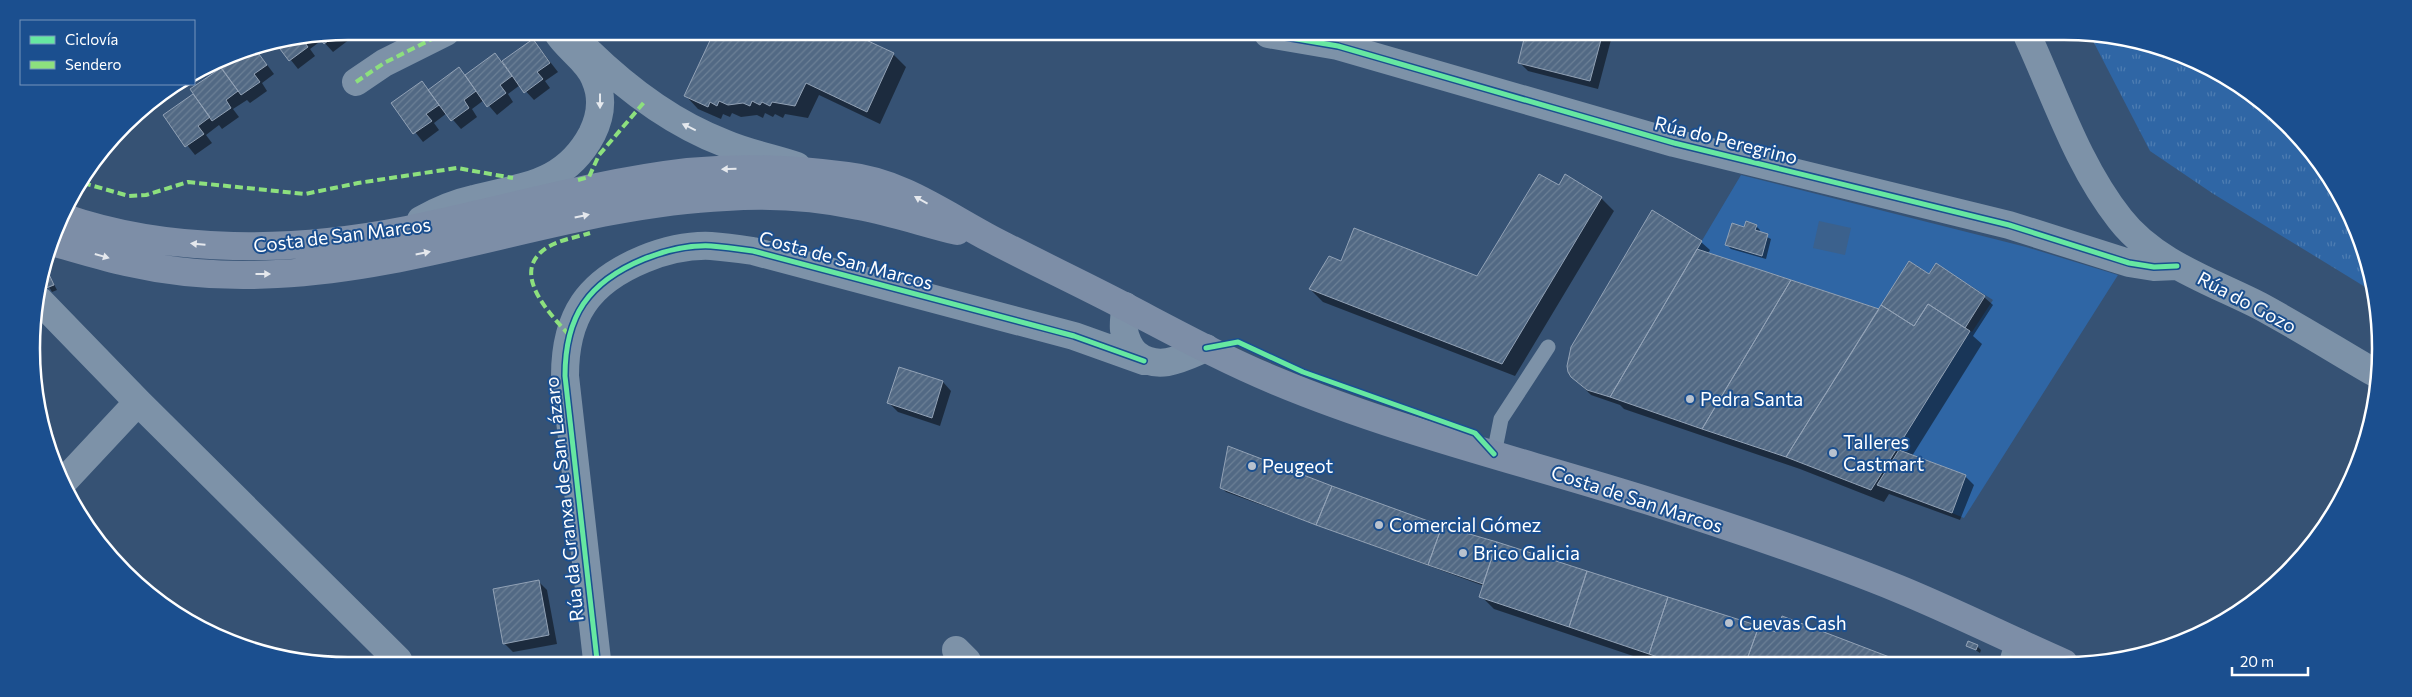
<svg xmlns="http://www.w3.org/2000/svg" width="2412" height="697" font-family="Commissioner,sans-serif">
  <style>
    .park { fill: url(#park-tufts) }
    .garden { fill: #2f66a5 }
    .water { fill: #3b618d }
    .shadow { fill: #0007 }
    .building { fill: url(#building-hatch); stroke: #92a2b6 }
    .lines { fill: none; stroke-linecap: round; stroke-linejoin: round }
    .service { stroke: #7d92a8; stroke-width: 15 }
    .minor { stroke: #7d92a8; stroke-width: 28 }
    .primary { stroke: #7d8ea7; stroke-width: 28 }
    .quiet { stroke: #8de07e; stroke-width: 4; stroke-dasharray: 8 4; stroke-linecap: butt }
    .cycleway-casing { stroke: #1b4f8f; stroke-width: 8 }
    .cycleway { stroke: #66e7a1; stroke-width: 5 }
    .oneway { fill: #e5e9ee }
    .oneway2 { fill: #e5e8ed }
    .poi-dot { fill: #b9c2ce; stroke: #1b4f8f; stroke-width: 2 }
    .labels { text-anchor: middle; stroke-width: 4; stroke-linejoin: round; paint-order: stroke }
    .street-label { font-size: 19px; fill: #fff; stroke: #1b4f8f }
    .poi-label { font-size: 19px; fill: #fff; stroke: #1b4f8f; text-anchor: start }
    .rim { fill: none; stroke: #fff; stroke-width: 2.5 }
  </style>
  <defs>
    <pattern id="park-tufts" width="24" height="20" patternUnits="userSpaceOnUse" patternTransform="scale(1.25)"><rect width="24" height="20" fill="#2f66a5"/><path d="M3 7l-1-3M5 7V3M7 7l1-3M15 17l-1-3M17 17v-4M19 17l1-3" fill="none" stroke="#4e7db2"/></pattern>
    <pattern id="building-hatch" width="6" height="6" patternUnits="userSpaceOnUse" patternTransform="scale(1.25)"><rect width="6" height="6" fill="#526984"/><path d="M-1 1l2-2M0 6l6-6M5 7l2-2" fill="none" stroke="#6c8096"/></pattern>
  </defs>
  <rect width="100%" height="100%" fill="#365274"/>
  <!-- park -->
  <path class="park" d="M 2091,37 L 2125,37 L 2240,85 L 2327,172 L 2375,286 L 2375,293 L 2212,193 L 2150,151 Z"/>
  <!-- garden -->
  <path class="garden" d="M 1741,175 L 2026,247 L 2118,275 L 1964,518 L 1952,513 L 1966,475 L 1896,449 L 1970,331 L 1972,332 L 1993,300 L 1936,264 L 1929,274 L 1909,261 L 1879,309 L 1697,249 Z"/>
  <!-- water -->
  <path class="water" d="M 1819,221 L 1851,228 L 1845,255 L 1813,248 Z"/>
  <!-- shadow -->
  <path class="shadow" d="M 345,32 L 350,39 L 333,52 L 322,40 L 310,49 L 315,56 L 298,69 L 279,45 Z
    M 715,32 L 848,33 L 893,54 L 906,67 L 880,124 L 819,95 L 808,118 L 785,114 L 783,118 L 775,114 L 773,117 L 765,113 L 763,118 L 757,115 L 741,117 L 732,113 L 730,117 L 723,114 L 721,119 L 698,109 L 686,96 Z
    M 1368,35 L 1388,35 L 1387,39 Z
    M 1526,35 L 1612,36 L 1598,89 L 1528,71 L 1519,62 Z
    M 533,40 L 558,72 L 545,81 L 550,88 L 534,100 L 520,85 L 508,94 L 513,102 L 497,115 L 484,100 L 472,109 L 477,117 L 461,129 L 447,113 L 434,123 L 439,130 L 423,142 L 393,104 L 422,83 L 429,90 L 459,69 L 466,76 L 495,55 L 503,62 Z
    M 256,50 L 274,74 L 262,83 L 267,91 L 250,103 L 247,100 L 233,109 L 239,117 L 222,129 L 219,125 L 206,135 L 212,143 L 195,155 L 164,116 L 195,94 L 192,90 L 223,68 L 220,63 L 233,54 Z
    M 1565,176 L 1601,198 L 1614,211 L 1515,376 L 1323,302 L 1310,289 L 1478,278 L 1559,187 Z
    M 1756,226 L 1760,230 L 1759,233 L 1771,239 L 1766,259 L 1731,249 L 1727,245 Z
    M 1701,242 L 1710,250 L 1708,254 L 1879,311 L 1930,275 L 1984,297 L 1993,305 L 1973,336 L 1982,344 L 1912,456 L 1965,476 L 1974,485 L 1960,520 L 1889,494 L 1884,502 L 1800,469 L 1624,409 L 1620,405 L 1591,395 L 1572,376 Z
    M 47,271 L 57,290 L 52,292 L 45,280 Z
    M 900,369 L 943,382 L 951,391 L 940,426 L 898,412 L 889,403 Z
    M 1228,447 L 1442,527 L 1776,634 L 1891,659 L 1895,663 L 1651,662 L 1494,609 L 1481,596 L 1484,586 L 1226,492 L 1221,487 Z
    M 539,582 L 547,590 L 557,644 L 513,652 L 504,643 Z
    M 1968,645 L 1977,646 L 1981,650 L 1980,653 Z"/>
  <!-- building -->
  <path class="building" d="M 714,32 L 851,33 L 894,53 L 867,112 L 806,83 L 795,106 L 772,102 L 770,106 L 762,102 L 760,105 L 752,101 L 750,106 L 743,103 L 728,105 L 719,101 L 717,106 L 710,102 L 708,107 L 684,96 Z
    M 338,33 L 324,44 L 319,37 Z
    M 1525,35 L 1602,36 L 1590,81 L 1518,63 Z
    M 533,39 L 550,63 L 537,72 L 543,79 L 524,93 L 502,61 Z
    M 303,40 L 308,47 L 289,61 L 277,45 Z
    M 256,50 L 267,65 L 254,74 L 260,82 L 241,95 L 218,63 L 230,55 Z
    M 495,53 L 512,76 L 500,85 L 506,93 L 487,107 L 465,75 Z
    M 459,67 L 476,91 L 464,100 L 469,108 L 451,121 L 428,90 Z
    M 221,68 L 238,91 L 226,100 L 231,108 L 212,121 L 190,89 Z
    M 422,81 L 439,105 L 426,114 L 432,121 L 413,134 L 391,103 Z
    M 193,94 L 210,117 L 198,126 L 204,134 L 185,147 L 163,115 Z
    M 1539,174 L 1559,185 L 1565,174 L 1602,197 L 1502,364 L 1309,289 L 1329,256 L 1341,261 L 1354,228 L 1477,276 Z
    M 1652,210 L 1702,241 L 1610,397 L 1587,390 L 1571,377 L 1568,372 L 1567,366 L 1571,347 Z
    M 1746,221 L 1757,225 L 1755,230 L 1768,234 L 1762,256 L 1725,245 L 1732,223 L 1744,227 Z
    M 1697,249 L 1791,280 L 1702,429 L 1610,397 Z
    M 1909,261 L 1929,274 L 1936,263 L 1985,296 L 1965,328 L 1928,304 L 1914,326 L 1881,305 Z
    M 47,270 L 54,285 L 46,288 L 44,282 Z
    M 1791,280 L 1879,309 L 1786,457 L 1702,429 Z
    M 1928,304 L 1970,331 L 1871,490 L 1786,457 L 1881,305 L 1914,326 Z
    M 899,367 L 943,381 L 932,418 L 887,403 Z
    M 1228,446 L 1332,486 L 1316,525 L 1220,488 Z
    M 1899,450 L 1966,475 L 1952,513 L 1877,485 Z
    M 1332,486 L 1442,526 L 1428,565 L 1316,525 Z
    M 1442,526 L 1497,542 L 1483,584 L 1428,565 Z
    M 1497,542 L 1587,571 L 1569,627 L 1479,597 Z
    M 1587,571 L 1668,597 L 1649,654 L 1569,627 Z
    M 539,580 L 549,635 L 503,644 L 493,589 Z
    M 1668,597 L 1759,626 L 1746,662 L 1672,662 L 1649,654 Z
    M 1782,616 L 1892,658 L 1890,663 L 1746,662 L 1759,626 L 1776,632 Z
    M 1968,641 L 1978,645 L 1976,650 L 1966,646 Z"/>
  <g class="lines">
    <!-- service -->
    <path class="service" d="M 1494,454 L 1501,419 L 1548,347"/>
    <!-- minor -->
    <path class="minor" d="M 1268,34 L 1338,46 L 1674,143 L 2009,225 L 2129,263 L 2154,267 L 2177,266
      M 2028,37 C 2056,98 2078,166 2120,219 C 2154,263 2213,282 2260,306 C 2299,327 2337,351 2375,373
      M 588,51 C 627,89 672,123 724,143 C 747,153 773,158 797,166
      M 356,82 L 384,63 L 446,32
      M 421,220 C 437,211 456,203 474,199 C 523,186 565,185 592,134 C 601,116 603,97 595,79 C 588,60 567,49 557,32
      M 39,300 L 138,402 L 398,660
      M 1125,306 C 1125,314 1123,323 1124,330 C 1125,338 1130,349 1136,354 C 1158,372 1183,358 1206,348
      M 66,479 L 138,402
      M 956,650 L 967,661
      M 597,660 L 565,376 C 565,316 588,282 644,259 C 664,251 689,245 711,246 C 725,247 739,249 753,251 L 1074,336 L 1144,361
      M 2013,663 L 2019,643"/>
    <!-- primary -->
    <path class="primary" d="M 62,217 C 170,255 296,252 407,230 C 501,211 593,183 688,172 C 740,167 794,169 847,176 C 901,182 944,214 991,239 C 1035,262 1080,283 1124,306 C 1174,332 1223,359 1276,381 C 1396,431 1525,462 1649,501 C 1734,528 1818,556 1899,589 C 1955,612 2009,639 2064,663
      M 55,243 C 78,249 102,257 126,262 C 174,273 228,277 277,274 C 429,267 573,204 726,197 C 769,194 816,197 859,206 C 892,212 924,223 957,231"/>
    <!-- quiet -->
    <path class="quiet" d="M 356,82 L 384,63 L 446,32
      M 578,180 L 589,177 L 599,155 L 646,100
      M 83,183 L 129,196 L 146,195 L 188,182 L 305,194 L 358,183 L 457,168 L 513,178
      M 569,335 C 552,316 514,278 540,253 C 552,241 574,238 590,233"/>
    <!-- cycleway casing -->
    <g class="cycleway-casing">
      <path id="cycleway" d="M 1268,34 L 1338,46 L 1674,143 L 2009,225 L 2129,263 L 2154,267 L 2177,266
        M 1206,348 L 1238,342 L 1303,372 L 1475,433 L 1494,454
        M 597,660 L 565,376 C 565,316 588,282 644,259 C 664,251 689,245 711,246 C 725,247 739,249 753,251 L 1074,336 L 1144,361"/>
    </g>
    <!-- cycleway -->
    <use href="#cycleway" class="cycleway"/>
  </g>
  <!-- one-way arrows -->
  <defs><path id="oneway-solid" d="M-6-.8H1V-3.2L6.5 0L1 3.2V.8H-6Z" transform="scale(1.25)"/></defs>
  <g class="oneway">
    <use href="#oneway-solid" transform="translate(600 101) rotate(90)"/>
    <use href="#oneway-solid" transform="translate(689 127) rotate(-154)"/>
  </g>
  <g class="oneway2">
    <use href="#oneway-solid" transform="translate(729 169) rotate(179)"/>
    <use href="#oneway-solid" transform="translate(921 200) rotate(-151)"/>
    <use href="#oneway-solid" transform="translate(582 216) rotate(-12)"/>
    <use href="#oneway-solid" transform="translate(198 244) rotate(-175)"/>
    <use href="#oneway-solid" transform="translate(423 253) rotate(-11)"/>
    <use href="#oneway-solid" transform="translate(102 256) rotate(16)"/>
    <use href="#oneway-solid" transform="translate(263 274)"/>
  </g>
  <!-- markers -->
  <g class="poi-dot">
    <circle cx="1690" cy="399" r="5"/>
    <circle cx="1833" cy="453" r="5"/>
    <circle cx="1252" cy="466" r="5"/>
    <circle cx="1379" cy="525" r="5"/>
    <circle cx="1463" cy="553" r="5"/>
    <circle cx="1729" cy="623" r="5"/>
  </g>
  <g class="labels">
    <!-- street labels -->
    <g class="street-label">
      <text transform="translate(1726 140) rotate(14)" y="7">Rúa do Peregrino</text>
      <text transform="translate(342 235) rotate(-7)" y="7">Costa de San Marcos</text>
      <text transform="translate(846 260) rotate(15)" y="7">Costa de San Marcos</text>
      <text transform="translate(2247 302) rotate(28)" y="7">Rúa do Gozo</text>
      <text transform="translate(564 499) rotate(-96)" y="7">Rúa da Granxa de San Lázaro</text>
      <text transform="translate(1637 499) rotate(18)" y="7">Costa de San Marcos</text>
    </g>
    <!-- poi labels -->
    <g class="poi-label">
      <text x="1700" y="406">Pedra Santa</text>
      <text x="1843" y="449">Talleres<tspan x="1843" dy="22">Castmart</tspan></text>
      <text x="1262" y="473">Peugeot</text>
      <text x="1389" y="532">Comercial Gómez</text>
      <text x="1473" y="560">Brico Galicia</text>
      <text x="1739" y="630">Cuevas Cash</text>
    </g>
  </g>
  <!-- crop -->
  <path d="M0 0H2412V697H0ZM348 40H2064A308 308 0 0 1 2372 348V349A308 308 0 0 1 2064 657H348A308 308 0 0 1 40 349V348A308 308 0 0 1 348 40Z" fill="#1b4f8f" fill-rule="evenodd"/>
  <path class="rim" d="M348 40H2064A308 308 0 0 1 2372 348V349A308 308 0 0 1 2064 657H348A308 308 0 0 1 40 349V348A308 308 0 0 1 348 40Z"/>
  <!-- legend -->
  <rect x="20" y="20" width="175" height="65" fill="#1b4f8f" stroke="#7695bc"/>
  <rect x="30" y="36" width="25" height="8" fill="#66e7a1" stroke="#7695bc"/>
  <text x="65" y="45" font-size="15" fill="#ffffff">Ciclovía</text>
  <rect x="30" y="61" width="25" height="8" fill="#8de07e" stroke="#7695bc"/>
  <text x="65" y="70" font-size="15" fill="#ffffff">Sendero</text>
  <!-- scale -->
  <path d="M2232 667v8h76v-8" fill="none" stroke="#ffffff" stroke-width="2.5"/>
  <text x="2240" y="667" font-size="15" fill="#ffffff" stroke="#1b4f8f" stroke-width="4" paint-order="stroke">20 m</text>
</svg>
